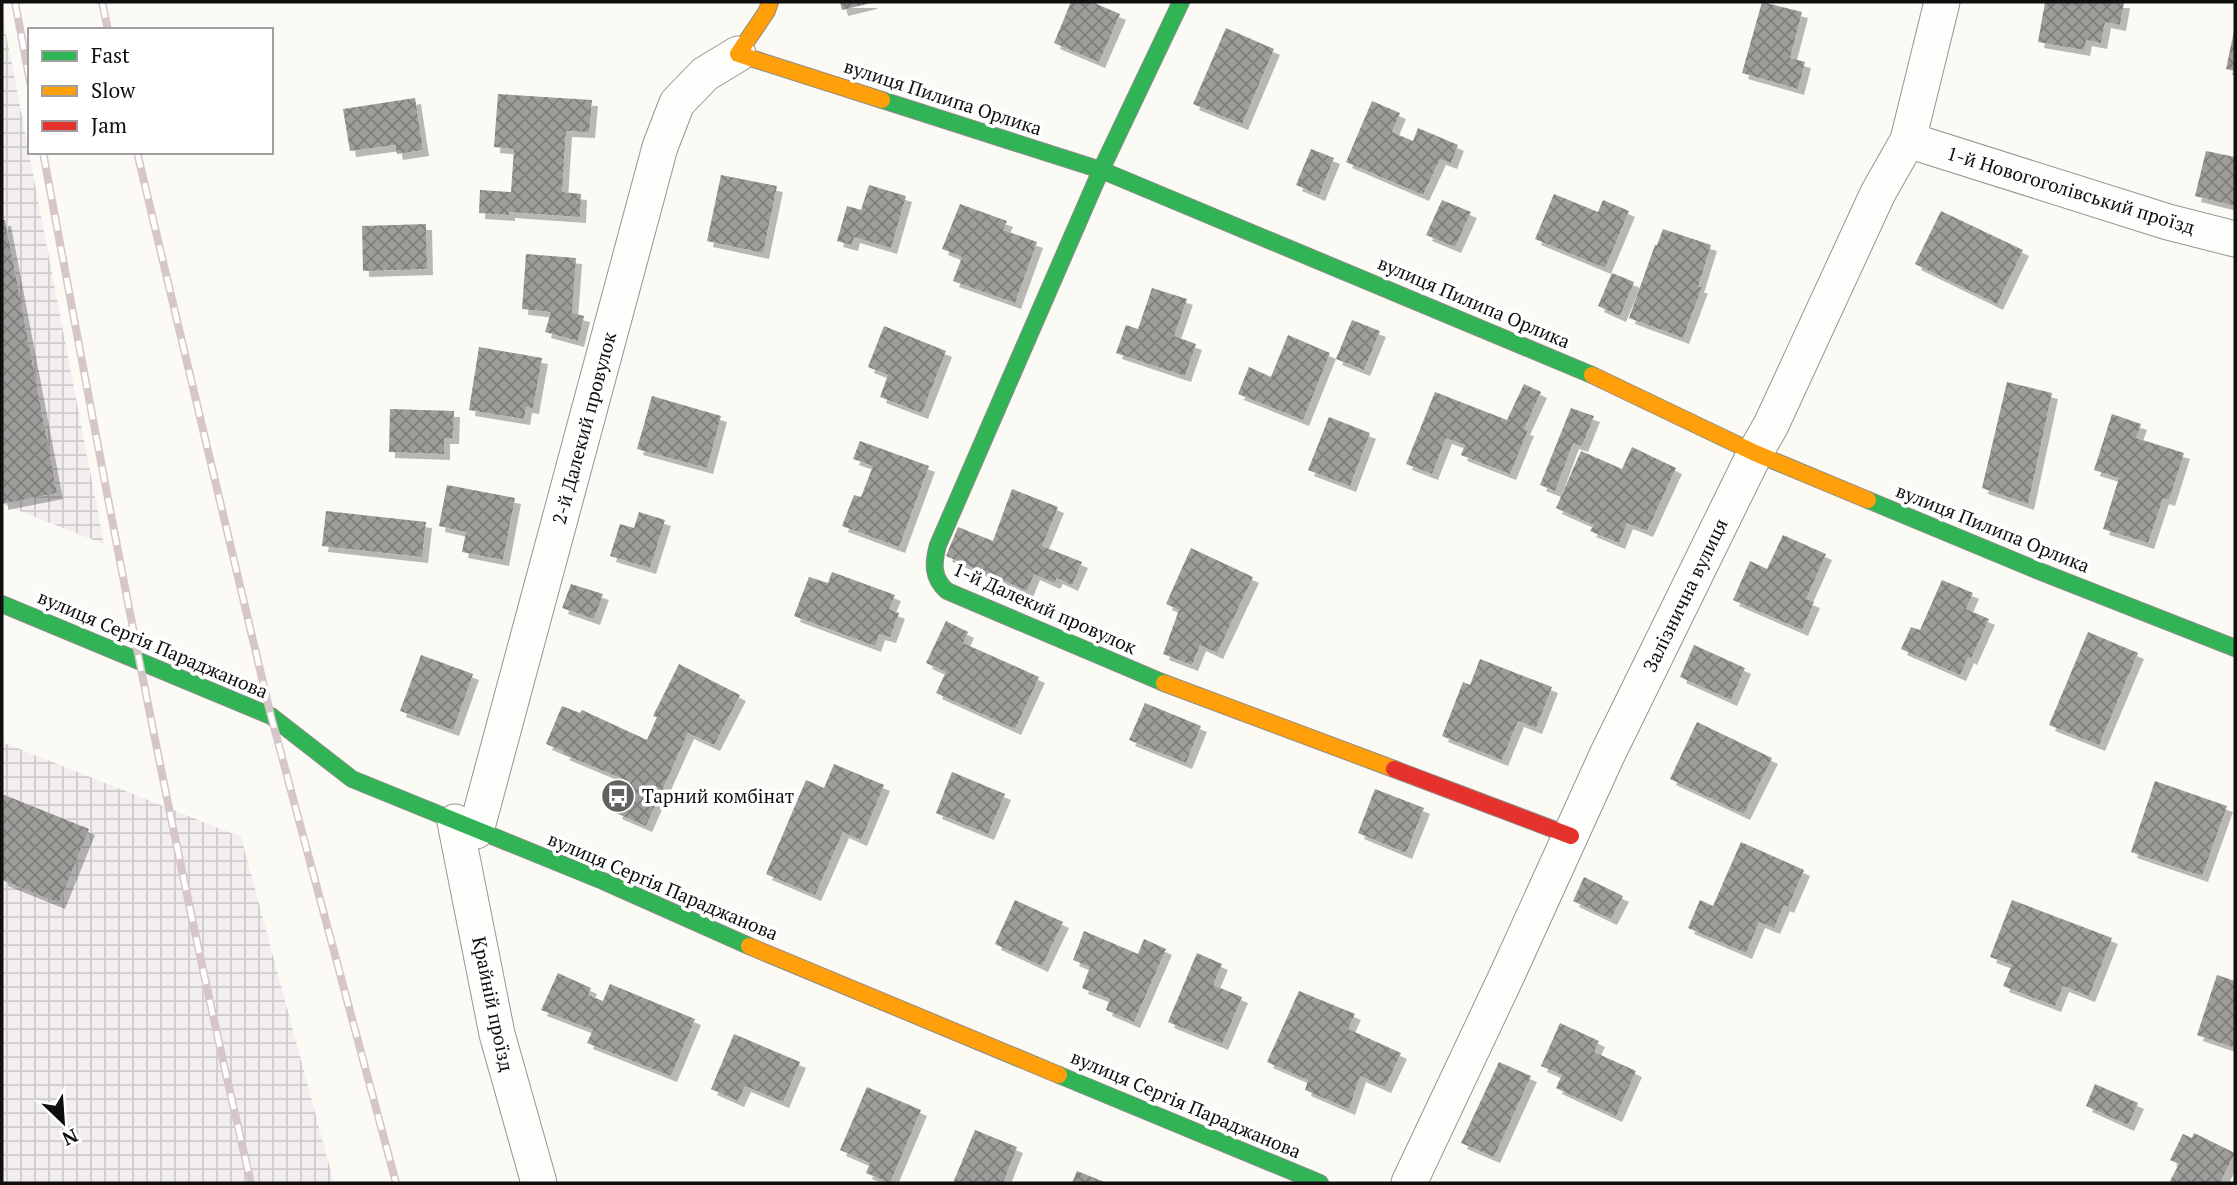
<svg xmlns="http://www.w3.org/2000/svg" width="2237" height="1185" font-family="'PT Serif',serif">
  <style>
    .industrial { fill: url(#industrial-grid) }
    .building { fill: url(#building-cross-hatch); filter: url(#shadow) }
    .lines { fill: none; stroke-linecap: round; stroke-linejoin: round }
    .street-casing { stroke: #959592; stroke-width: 37 }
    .fast-casing { stroke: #8c8b89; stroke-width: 18 }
    .slow-casing { stroke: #8c8b89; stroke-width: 18 }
    .jam-casing { stroke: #8c8b89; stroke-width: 18 }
    .street { stroke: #fefefd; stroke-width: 35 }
    .fast { stroke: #30b455; stroke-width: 16 }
    .slow { stroke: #ff9f0a; stroke-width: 16 }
    .jam { stroke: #e5322d; stroke-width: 16 }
    .rail-casing { stroke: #d7c6c8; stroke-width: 8 }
    .rail { stroke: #fff; stroke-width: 5; stroke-dasharray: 16; stroke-linecap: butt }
    .labels { text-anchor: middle; stroke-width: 7; stroke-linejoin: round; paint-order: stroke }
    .street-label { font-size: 19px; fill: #0f0f0f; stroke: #fff }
    .poi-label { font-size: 19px; fill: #0f0f0f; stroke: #fff; text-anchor: start }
  </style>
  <defs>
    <pattern id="industrial-grid" width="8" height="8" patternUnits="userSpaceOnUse" patternTransform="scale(1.75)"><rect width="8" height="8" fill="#f2eef0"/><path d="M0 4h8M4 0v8" fill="none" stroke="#cecbcd"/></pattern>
    <pattern id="building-cross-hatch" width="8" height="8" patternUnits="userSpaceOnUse" patternTransform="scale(1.75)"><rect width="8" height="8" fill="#9f9d9a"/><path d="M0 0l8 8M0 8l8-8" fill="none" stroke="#807e7c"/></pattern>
    <filter id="shadow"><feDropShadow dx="6" dy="6" stdDeviation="0" flood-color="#0004"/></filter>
  </defs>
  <rect width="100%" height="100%" fill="#fbfaf4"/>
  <!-- industrial -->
  <path class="industrial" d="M 2,13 L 104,544 L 2,504 Z
    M 2,742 L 241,837 L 334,1183 L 2,1183 Z"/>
  <!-- building -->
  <path class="building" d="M 840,2 L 871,2 L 871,3 L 842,10 Z
    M 1071,2 L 1092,2 L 1120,14 L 1099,62 L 1054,43 Z
    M 1762,2 L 1802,12 L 1790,58 L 1805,62 L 1798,89 L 1742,73 Z
    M 2045,2 L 2124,2 L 2120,25 L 2105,22 L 2101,43 L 2086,40 L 2084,50 L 2038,42 Z
    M 1226,28 L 1274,49 L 1242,124 L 1193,104 Z
    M 2234,31 L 2235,31 L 2235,71 L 2226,69 Z
    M 498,94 L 592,100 L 589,132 L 566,131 L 562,192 L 581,194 L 580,217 L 509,212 L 509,215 L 479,213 L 480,190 L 511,192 L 514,149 L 494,147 Z
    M 415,98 L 423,150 L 397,154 L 395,145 L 350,151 L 343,109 Z
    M 1372,101 L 1400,113 L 1392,132 L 1413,141 L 1418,128 L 1458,145 L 1451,163 L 1440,159 L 1423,195 L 1346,162 Z
    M 1311,149 L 1334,158 L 1319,195 L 1296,185 Z
    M 2206,151 L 2235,157 L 2235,206 L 2195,196 Z
    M 721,175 L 777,186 L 763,253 L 707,241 Z
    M 869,185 L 906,196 L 891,248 L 854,237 L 852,245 L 837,241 L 847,206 L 861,210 Z
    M 1554,194 L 1598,212 L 1603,200 L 1629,211 L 1605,268 L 1535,239 Z
    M 1442,200 L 1471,212 L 1455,247 L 1426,235 Z
    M 960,204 L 1007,221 L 1003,230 L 1037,242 L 1015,303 L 953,281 L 962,257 L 942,249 Z
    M 1941,211 L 2023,250 L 1997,304 L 1915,264 Z
    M 2,220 L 5,220 L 57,493 L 2,504 Z
    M 426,224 L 427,269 L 363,271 L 362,226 Z
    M 1663,229 L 1711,245 L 1698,287 L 1702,287 L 1683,338 L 1629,318 L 1655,245 L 1657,245 Z
    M 526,254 L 576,258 L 572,313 L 584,316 L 578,341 L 545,332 L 551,312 L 522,309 Z
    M 1612,273 L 1634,282 L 1620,316 L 1598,306 Z
    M 1152,288 L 1187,299 L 1174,336 L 1196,344 L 1185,376 L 1116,353 L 1126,325 L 1138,329 Z
    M 1352,320 L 1380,331 L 1364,370 L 1336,359 Z
    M 884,326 L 946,351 L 922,413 L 880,397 L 888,375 L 868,367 Z
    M 1288,335 L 1330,353 L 1303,420 L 1238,394 L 1249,367 L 1271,377 Z
    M 479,347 L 542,358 L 533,408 L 526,407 L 524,419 L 469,410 Z
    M 2007,382 L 2052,393 L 2028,504 L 1982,488 Z
    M 1524,384 L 1541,392 L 1524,429 L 1528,430 L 1510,474 L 1461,455 L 1465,445 L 1446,438 L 1432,474 L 1406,464 L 1435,392 L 1507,420 Z
    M 652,396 L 721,416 L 707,468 L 637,449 Z
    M 1571,408 L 1594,416 L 1582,446 L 1573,443 L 1555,491 L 1540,485 Z
    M 390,409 L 454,411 L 453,438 L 444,438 L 444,454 L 389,452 Z
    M 2112,414 L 2141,424 L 2136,438 L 2184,453 L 2169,500 L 2163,498 L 2148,543 L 2103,529 L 2119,478 L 2094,470 Z
    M 1329,417 L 1370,433 L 1350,486 L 1308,470 Z
    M 860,441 L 929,466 L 899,547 L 842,526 L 854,495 L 861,497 L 873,466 L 853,459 Z
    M 1632,447 L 1676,468 L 1647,531 L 1627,523 L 1619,543 L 1590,531 L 1594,525 L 1556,508 L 1581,451 L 1622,469 Z
    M 447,485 L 515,498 L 503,560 L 462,552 L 466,532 L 439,526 Z
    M 1012,489 L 1058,507 L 1042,546 L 1082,562 L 1072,585 L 1057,578 L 1054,583 L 1034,574 L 1027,591 L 946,556 L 958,527 L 993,541 Z
    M 326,511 L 426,522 L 422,557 L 322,546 Z
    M 639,512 L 665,520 L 650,568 L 610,556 L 620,524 L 634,528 Z
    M 1783,535 L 1826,554 L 1806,599 L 1814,602 L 1802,630 L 1733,600 L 1750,561 L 1767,569 Z
    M 1191,548 L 1253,577 L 1217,653 L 1200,645 L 1192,665 L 1163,654 L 1179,610 L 1166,604 Z
    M 832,572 L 895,595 L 889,609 L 899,613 L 890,637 L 879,634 L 875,646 L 794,616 L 809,577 L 828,583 Z
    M 1942,580 L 1973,593 L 1966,609 L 1989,619 L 1971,659 L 1968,657 L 1960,675 L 1901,649 L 1911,627 L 1920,630 Z
    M 571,584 L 603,594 L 594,619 L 562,608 Z
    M 946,621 L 968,632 L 963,643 L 1039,677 L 1015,729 L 936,693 L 946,672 L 926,663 Z
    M 2088,632 L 2138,653 L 2099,745 L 2049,725 Z
    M 1694,645 L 1745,668 L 1731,700 L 1680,677 Z
    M 421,655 L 473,674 L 453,730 L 400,711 Z
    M 1480,659 L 1552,687 L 1536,728 L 1518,721 L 1502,760 L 1442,736 L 1463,682 L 1470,685 Z
    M 679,664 L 740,695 L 714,745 L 688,733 L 646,826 L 616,813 L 630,782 L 563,754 L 565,752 L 546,744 L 562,706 L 580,713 L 582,710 L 647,740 L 657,717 L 653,716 Z
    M 1145,703 L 1201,726 L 1186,763 L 1129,740 Z
    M 1697,722 L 1772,758 L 1744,814 L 1670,779 Z
    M 834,764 L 884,785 L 861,840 L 843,832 L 815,895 L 766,874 L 806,780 L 824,788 Z
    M 952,772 L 1005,794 L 988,834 L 936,813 Z
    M 2155,781 L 2227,806 L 2202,876 L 2131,852 Z
    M 1375,789 L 1424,808 L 1406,853 L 1358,833 Z
    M 2,794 L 89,829 L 59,903 L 2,880 Z
    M 1741,842 L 1804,870 L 1788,907 L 1784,905 L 1774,928 L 1759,922 L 1746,953 L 1688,928 L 1700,900 L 1713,906 Z
    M 1584,877 L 1623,896 L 1611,919 L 1573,901 Z
    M 1015,900 L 1063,922 L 1042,966 L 995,944 Z
    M 2012,900 L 2112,938 L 2089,996 L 2063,986 L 2055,1006 L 2003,986 L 2012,965 L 1990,957 Z
    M 1084,931 L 1138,954 L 1144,939 L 1166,949 L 1134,1022 L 1106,1010 L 1110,999 L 1082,988 L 1090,967 L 1073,960 Z
    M 1197,953 L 1222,964 L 1213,985 L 1242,997 L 1222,1044 L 1168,1022 Z
    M 558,973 L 591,988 L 588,995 L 603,1001 L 610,984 L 695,1019 L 671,1076 L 587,1043 L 593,1030 L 541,1010 Z
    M 2217,975 L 2235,981 L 2235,1048 L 2197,1035 Z
    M 1299,991 L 1355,1014 L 1348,1029 L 1401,1053 L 1385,1087 L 1360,1076 L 1349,1109 L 1305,1090 L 1308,1080 L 1267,1062 Z
    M 1560,1023 L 1599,1041 L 1594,1052 L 1636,1071 L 1616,1116 L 1556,1088 L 1562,1075 L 1541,1066 Z
    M 734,1034 L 800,1062 L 783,1102 L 745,1086 L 738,1101 L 711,1089 Z
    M 1499,1062 L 1531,1076 L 1494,1157 L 1461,1143 Z
    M 2095,1084 L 2138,1103 L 2128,1125 L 2086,1106 Z
    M 867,1087 L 921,1110 L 890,1183 L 866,1173 L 870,1163 L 840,1150 Z
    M 975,1130 L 1017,1147 L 1003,1183 L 953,1183 Z
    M 2194,1133 L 2235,1153 L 2220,1183 L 2169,1183 L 2179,1164 L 2170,1160 L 2183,1134 L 2192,1138 Z
    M 1077,1171 L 1107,1183 L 1072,1183 Z"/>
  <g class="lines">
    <!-- street casing -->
    <g class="street-casing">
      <path id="street" d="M 1908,140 L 2168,222 L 2235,239
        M 455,822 L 497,1034 L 539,1183
        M 476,831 L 660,147 L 677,103 L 705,74 L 738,54
        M 1409,1183 L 1508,973 L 1607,755 L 1755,453 L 1771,425 L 1878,193 L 1908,140 L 1942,2"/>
    </g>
    <!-- fast casing -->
    <g class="fast-casing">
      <path id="fast" d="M 882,100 L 1101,170 L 1592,375
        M 1868,500 L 2034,569 L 2235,648
        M 2,604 L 271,716 L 352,779 L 603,881 L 749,946
        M 1164,683 L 947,591 C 932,578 933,563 938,545 L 1101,170 L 1181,2
        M 1059,1075 L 1320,1183"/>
    </g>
    <!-- slow casing -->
    <g class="slow-casing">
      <path id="slow" d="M 770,2 L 767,11 L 738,54 L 882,100
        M 1592,375 L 1755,453 L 1868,500
        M 1164,683 L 1394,769
        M 749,946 L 1059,1075"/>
    </g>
    <!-- jam casing -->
    <g class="jam-casing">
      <path id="jam" d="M 1394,769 L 1571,836"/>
    </g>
    <!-- street -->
    <use href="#street" class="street"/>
    <!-- fast -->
    <use href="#fast" class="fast"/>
    <!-- slow -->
    <use href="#slow" class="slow"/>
    <!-- jam -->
    <use href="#jam" class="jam"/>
    <!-- rail casing -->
    <g class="rail-casing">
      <path id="rail" d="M 15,2 L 30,82
        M 102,2 L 108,30
        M 43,152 C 107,497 171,842 251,1183
        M 137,152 L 271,716 L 396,1183"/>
    </g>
    <!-- rail -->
    <use href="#rail" class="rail"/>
  </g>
  <!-- icons -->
  <defs>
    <g id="bus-disc" transform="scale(1.75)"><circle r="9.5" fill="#62615f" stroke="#fff"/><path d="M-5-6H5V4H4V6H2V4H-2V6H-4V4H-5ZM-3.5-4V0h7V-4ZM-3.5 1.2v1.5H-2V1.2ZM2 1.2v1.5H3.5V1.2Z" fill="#fff"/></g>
  </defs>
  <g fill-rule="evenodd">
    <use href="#bus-disc" x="618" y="796"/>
  </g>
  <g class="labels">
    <!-- street labels -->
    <g class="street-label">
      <text transform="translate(943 97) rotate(18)" y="7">вулиця Пилипа Орлика</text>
      <text transform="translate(2071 190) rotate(17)" y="7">1-й Новогоголівський проїзд</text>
      <text transform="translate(1474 302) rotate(23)" y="7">вулиця Пилипа Орлика</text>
      <text transform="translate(584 428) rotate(-75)" y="7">2-й Далекий провулок</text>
      <text transform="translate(1993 528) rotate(22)" y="7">вулиця Пилипа Орлика</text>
      <text transform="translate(1685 595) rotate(-64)" y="7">Залізнична вулиця</text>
      <text transform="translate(1045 608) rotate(24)" y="7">1-й Далекий провулок</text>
      <text transform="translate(153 644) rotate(23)" y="7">вулиця Сергія Параджанова</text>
      <text transform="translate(663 886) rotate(23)" y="7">вулиця Сергія Параджанова</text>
      <text transform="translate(493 1004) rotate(78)" y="7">Крайній проїзд</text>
      <text transform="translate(1186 1104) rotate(23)" y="7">вулиця Сергія Параджанова</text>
    </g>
    <!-- poi labels -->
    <g class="poi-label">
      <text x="642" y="803">Тарний комбінат</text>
    </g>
  </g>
  <!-- border -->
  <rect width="2237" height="1185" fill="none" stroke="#0f0f0f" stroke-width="7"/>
  <!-- legend -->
  <rect x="28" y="28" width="245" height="126" fill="#ffffff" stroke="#9f9f9f" stroke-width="2"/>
  <rect x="42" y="51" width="35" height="10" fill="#30b455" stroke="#9f9f9f" stroke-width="2"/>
  <text x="91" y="63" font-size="21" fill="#0f0f0f">Fast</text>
  <rect x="42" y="86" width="35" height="10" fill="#ff9f0a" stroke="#9f9f9f" stroke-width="2"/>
  <text x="91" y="98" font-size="21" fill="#0f0f0f">Slow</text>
  <rect x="42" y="121" width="35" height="10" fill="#e5322d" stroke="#9f9f9f" stroke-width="2"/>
  <text x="91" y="133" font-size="21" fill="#0f0f0f">Jam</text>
  <!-- north arrow -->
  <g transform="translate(63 1122) rotate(155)" stroke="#ffffff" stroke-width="5" paint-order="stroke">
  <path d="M0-5L12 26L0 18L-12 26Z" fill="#0f0f0f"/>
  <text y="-10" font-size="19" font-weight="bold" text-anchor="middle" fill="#0f0f0f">N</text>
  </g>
</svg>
